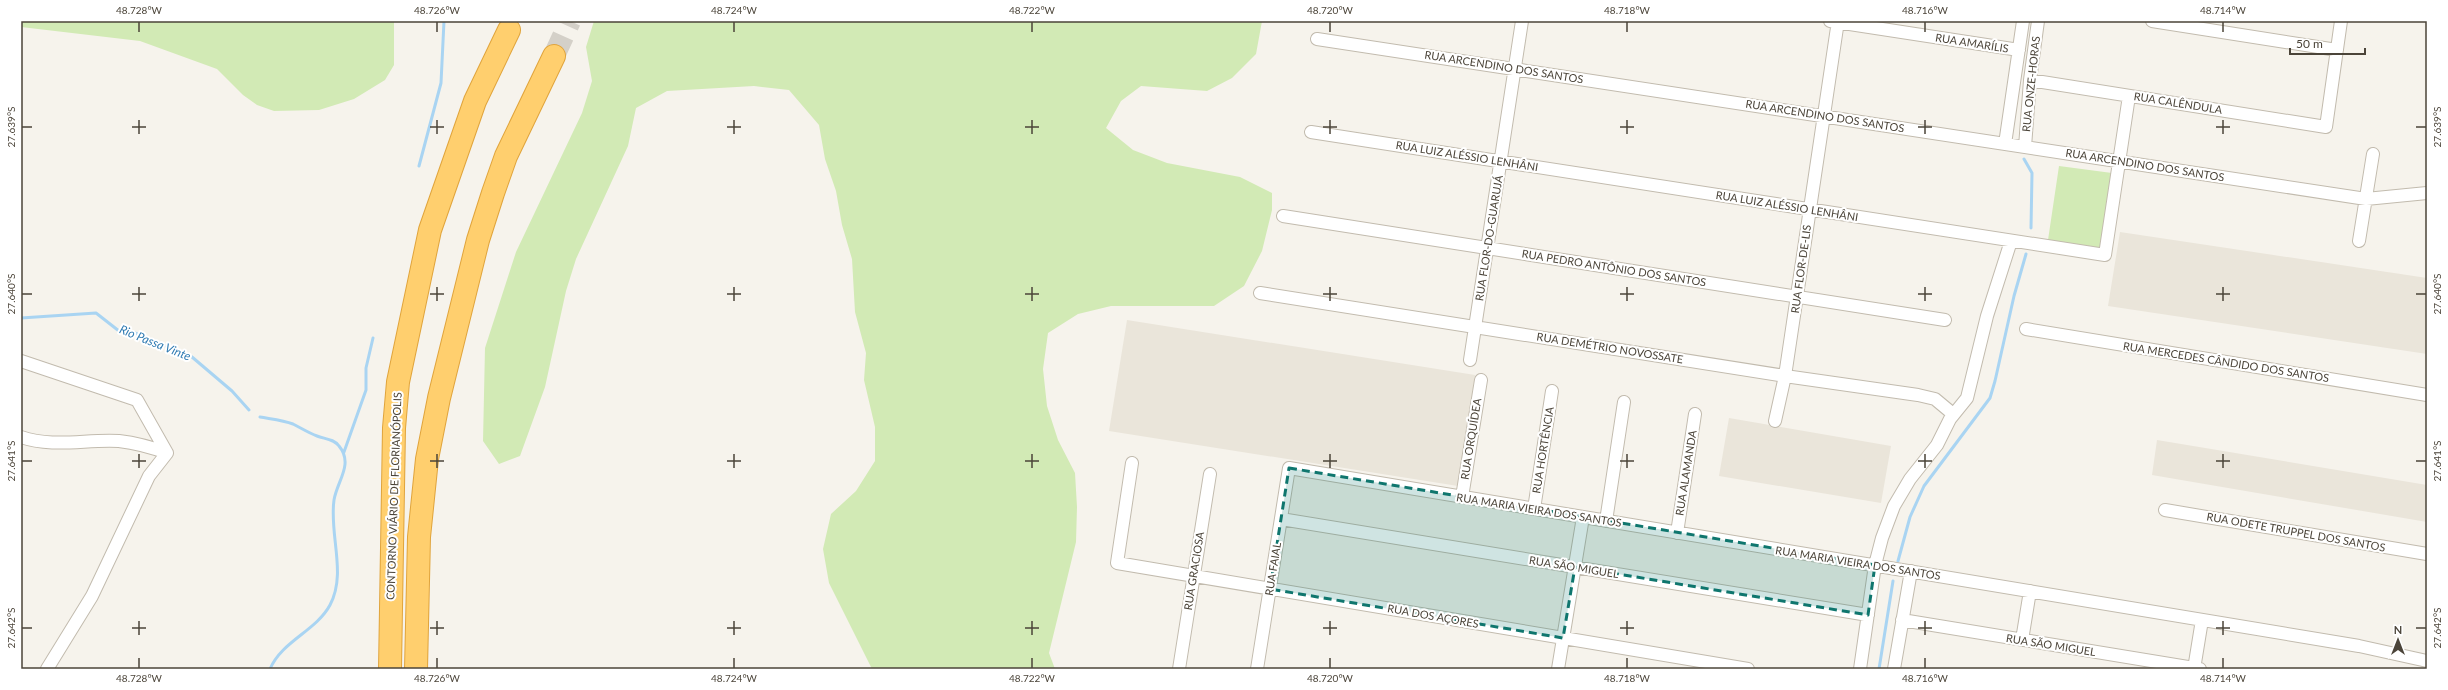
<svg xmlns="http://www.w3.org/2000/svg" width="2448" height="690" font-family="Lato,sans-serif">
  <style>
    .residential { fill: #eae5da }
    .green { fill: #d2eab5 }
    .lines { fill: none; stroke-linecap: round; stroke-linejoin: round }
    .stream { stroke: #a9d4f2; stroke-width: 3 }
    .highway-tunnel { stroke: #d4d0c8; stroke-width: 22; stroke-dasharray: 22 11; stroke-linecap: butt }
    .street-casing { stroke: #c2bbae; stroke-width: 14 }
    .highway-casing { stroke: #e0a43c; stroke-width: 24 }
    .street { stroke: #fff; stroke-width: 12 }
    .highway { stroke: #ffcf6e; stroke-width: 22 }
    .marked { fill: #0f766e; fill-opacity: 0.2; stroke: #0f766e; stroke-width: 3; stroke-dasharray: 8 5; stroke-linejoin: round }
    .ticks { fill: none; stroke: #4b4439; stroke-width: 1.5 }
    .labels { text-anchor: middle; stroke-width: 4; stroke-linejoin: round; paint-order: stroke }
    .street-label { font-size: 11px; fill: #4b4439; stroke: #fff }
    .water-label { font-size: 12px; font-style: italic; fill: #2e7ab2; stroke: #fff }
    .neatline { fill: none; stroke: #4b4439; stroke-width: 1.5 }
    .ticks-label { font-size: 10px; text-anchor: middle; fill: #4b4439 }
  </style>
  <rect width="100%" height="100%" fill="#f6f3ec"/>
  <!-- residential -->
  <path class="residential" d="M 2120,232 L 2427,278 L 2427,354 L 2108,306 Z
    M 1127,320 L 1475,375 L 1458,486 L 1109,431 Z
    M 1729,418 L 1891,446 L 1881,503 L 1719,476 Z
    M 2157,440 L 2427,485 L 2427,522 L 2152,475 Z"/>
  <!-- green -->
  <path class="green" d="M 21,21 L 394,21 L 394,65 L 385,80 L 354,99 L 319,110 L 274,111 L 257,105 L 243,95 L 217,69 L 140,41 L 21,27 Z
    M 594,21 L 1262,21 L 1256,54 L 1232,78 L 1207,91 L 1141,86 L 1121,101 L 1106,128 L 1133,150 L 1167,163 L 1240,177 L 1272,193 L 1272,210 L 1262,251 L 1244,286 L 1214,306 L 1111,306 L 1078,314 L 1048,333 L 1043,369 L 1047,406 L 1058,440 L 1075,473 L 1077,507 L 1076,542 L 1049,653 L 1055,669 L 872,669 L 829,583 L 823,549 L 831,514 L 856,491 L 875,461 L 875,427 L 864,380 L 866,353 L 855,312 L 852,259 L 842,225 L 836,191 L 825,159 L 819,125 L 789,90 L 754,86 L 667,91 L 636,108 L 628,146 L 576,259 L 566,291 L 545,387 L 520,456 L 499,464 L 483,441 L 485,348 L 516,252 L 582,113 L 592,81 L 586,47 Z
    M 2059,166 L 2112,173 L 2102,248 L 2048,240 Z"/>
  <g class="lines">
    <!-- stream -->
    <path class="stream" d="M 2024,159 L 2032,173 L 2031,228
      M 419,166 L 441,83 L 444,21
      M 21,318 L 96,313 L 119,331 L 135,333 L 192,357 L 232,391 L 249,410
      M 260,417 C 271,419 283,420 293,424 C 301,428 309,433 317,436 C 325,439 334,439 339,446 C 354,464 337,481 334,500 C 329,535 347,573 330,605 C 316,631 282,641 270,669
      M 344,452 L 366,390 L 366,368 L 373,338
      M 1898,561 L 1910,517 L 1924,486 L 1990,398 L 1995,381 L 2014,296 L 2026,254
      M 1879,669 L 1893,581"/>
    <!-- highway-tunnel -->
    <path class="highway-tunnel" d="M 554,56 L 570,21"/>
    <!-- street casing -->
    <g class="street-casing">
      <path id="street" d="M 1830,21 L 2019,50
        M 2152,21 L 2337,50
        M 1317,39 L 2366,199 L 2427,193
        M 2030,80 L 2326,127 L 2341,21
        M 1311,132 L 2105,255 L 2129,96
        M 2005,144 L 2023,21
        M 2025,147 L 2030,80 L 2038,21
        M 1283,216 L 1945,320
        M 2359,241 L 2373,154
        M 1260,293 L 1785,376 L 1918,395 L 1935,399 L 1953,414
        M 2026,329 L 2427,395
        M 1470,360 L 1522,21
        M 21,361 L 137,400 L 167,453
        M 1775,421 L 1785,376 L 1838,21
        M 21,437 C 53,448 86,439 119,441 C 136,443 151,447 167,453
        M 1132,463 L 1117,563 L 1748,669
        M 1462,497 L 1481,380
        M 1534,509 L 1552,391
        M 2165,510 L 2427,554
        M 1281,519 L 1868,615
        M 1606,521 L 1624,402
        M 1677,533 L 1695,414
        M 1902,620 L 2200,669
        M 2022,640 L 2030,591
        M 47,669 L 92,596 L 149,476 L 167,453
        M 1179,669 L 1210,474
        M 1257,669 L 1289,468 L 2359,646 L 2427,661
        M 1558,669 L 1583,517
        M 1860,669 L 1875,565 L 1882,538 L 1894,506 L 1910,479 L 1937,445 L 1950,419 L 1967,398 L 1987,316 L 2011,241
        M 1894,669 L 1911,571
        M 2194,669 L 2202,620"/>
    </g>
    <!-- highway casing -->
    <g class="highway-casing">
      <path id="highway" d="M 390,669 L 394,428 L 398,382 L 430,230 L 475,101 L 509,30
        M 416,669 L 419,537 L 427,459 L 439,398 L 478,240 L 493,193 L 506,156 L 554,56"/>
    </g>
    <!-- street -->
    <use href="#street" class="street"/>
    <!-- highway -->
    <use href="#highway" class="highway"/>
  </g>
  <!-- marked area -->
  <path class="marked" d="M 1289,468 L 1875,565 L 1868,615 L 1575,567 L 1563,638 L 1270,589 Z"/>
  <!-- ticks -->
  <path class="ticks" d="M 139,22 L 139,32M 437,22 L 437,32M 734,22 L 734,32M 1032,22 L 1032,32M 1330,22 L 1330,32M 1627,22 L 1627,32M 1925,22 L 1925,32M 2223,22 L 2223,32M 139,120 L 139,134M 437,120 L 437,134M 734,120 L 734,134M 1032,120 L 1032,134M 1330,120 L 1330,134M 1627,120 L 1627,134M 1925,120 L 1925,134M 2223,120 L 2223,134M 22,127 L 32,127M 132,127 L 146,127M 430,127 L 444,127M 727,127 L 741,127M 1025,127 L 1039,127M 1323,127 L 1337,127M 1620,127 L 1634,127M 1918,127 L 1932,127M 2216,127 L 2230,127M 2416,127 L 2426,127M 139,287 L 139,301M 437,287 L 437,301M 734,287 L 734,301M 1032,287 L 1032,301M 1330,287 L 1330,301M 1627,287 L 1627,301M 1925,287 L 1925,301M 2223,287 L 2223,301M 22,294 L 32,294M 132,294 L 146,294M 430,294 L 444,294M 727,294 L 741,294M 1025,294 L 1039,294M 1323,294 L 1337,294M 1620,294 L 1634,294M 1918,294 L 1932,294M 2216,294 L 2230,294M 2416,294 L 2426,294M 139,454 L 139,468M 437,454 L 437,468M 734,454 L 734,468M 1032,454 L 1032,468M 1330,454 L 1330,468M 1627,454 L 1627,468M 1925,454 L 1925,468M 2223,454 L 2223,468M 22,461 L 32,461M 132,461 L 146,461M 430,461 L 444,461M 727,461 L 741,461M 1025,461 L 1039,461M 1323,461 L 1337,461M 1620,461 L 1634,461M 1918,461 L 1932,461M 2216,461 L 2230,461M 2416,461 L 2426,461M 139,621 L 139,635M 437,621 L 437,635M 734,621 L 734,635M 1032,621 L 1032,635M 1330,621 L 1330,635M 1627,621 L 1627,635M 1925,621 L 1925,635M 2223,621 L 2223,635M 22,628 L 32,628M 132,628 L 146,628M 430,628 L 444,628M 727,628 L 741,628M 1025,628 L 1039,628M 1323,628 L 1337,628M 1620,628 L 1634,628M 1918,628 L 1932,628M 2216,628 L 2230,628M 2416,628 L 2426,628M 139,658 L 139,668M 437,658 L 437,668M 734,658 L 734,668M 1032,658 L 1032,668M 1330,658 L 1330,668M 1627,658 L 1627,668M 1925,658 L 1925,668M 2223,658 L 2223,668"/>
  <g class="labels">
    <!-- street labels -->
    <g class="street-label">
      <text transform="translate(1972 43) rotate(9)" y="4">RUA AMARÍLIS</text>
      <text transform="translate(1504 67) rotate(9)" y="4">RUA ARCENDINO DOS SANTOS</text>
      <text transform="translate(2031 84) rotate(-84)" y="4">RUA ONZE-HORAS</text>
      <text transform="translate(2178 103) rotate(9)" y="4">RUA CALÊNDULA</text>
      <text transform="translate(1825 116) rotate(9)" y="4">RUA ARCENDINO DOS SANTOS</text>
      <text transform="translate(1467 156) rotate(9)" y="4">RUA LUIZ ALÉSSIO LENHÂNI</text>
      <text transform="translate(2145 165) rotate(9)" y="4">RUA ARCENDINO DOS SANTOS</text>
      <text transform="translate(1787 206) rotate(9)" y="4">RUA LUIZ ALÉSSIO LENHÂNI</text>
      <text transform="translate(1489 238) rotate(-81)" y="4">RUA FLOR-DO-GUARUJÁ</text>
      <text transform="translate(1614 268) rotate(9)" y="4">RUA PEDRO ANTÔNIO DOS SANTOS</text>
      <text transform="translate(1801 269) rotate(-82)" y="4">RUA FLOR-DE-LIS</text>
      <text transform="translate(1610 348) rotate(9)" y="4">RUA DEMÉTRIO NOVOSSATE</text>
      <text transform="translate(2226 362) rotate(9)" y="4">RUA MERCEDES CÂNDIDO DOS SANTOS</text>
      <text transform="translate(1471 439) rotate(-81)" y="4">RUA ORQUÍDEA</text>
      <text transform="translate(1543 450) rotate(-81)" y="4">RUA HORTÊNCIA</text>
      <text transform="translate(1686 473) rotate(-81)" y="4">RUA ALAMANDA</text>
      <text transform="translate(394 496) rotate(-88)" y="4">CONTORNO VIÁRIO DE FLORIANÓPOLIS</text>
      <text transform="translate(1539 510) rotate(9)" y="4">RUA MARIA VIEIRA DOS SANTOS</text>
      <text transform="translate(2296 532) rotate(10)" y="4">RUA ODETE TRUPPEL DOS SANTOS</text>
      <text transform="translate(1858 563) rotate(9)" y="4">RUA MARIA VIEIRA DOS SANTOS</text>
      <text transform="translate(1574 567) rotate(9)" y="4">RUA SÃO MIGUEL</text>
      <text transform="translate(1273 569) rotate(-81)" y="4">RUA FAIAL</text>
      <text transform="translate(1194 571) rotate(-81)" y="4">RUA GRACIOSA</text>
      <text transform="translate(1433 616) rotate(10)" y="4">RUA DOS AÇORES</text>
      <text transform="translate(2051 645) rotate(9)" y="4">RUA SÃO MIGUEL</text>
    </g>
    <!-- water labels -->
    <g class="water-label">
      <text transform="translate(155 343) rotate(22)" y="4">Rio Passa Vinte</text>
    </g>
  </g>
  <!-- border -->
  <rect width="2448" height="690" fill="none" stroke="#ffffff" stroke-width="44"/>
  <!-- north arrow -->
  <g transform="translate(2398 640)" stroke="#ffffff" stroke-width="3" paint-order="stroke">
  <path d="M0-3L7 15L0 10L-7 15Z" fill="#4b4439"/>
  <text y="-6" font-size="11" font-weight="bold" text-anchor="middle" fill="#4b4439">N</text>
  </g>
  <!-- scale -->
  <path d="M2290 48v6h75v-6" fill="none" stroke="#4b4439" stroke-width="2"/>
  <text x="2296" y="48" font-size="12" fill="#4b4439" stroke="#ffffff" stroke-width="3" paint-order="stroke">50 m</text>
  <rect x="22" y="22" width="2404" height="646" class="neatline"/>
  <g class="ticks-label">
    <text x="139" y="14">48.728°W</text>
    <text x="437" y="14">48.726°W</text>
    <text x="734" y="14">48.724°W</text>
    <text x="1032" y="14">48.722°W</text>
    <text x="1330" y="14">48.720°W</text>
    <text x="1627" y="14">48.718°W</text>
    <text x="1925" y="14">48.716°W</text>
    <text x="2223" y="14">48.714°W</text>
    <text transform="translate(11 127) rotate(-90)" y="4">27.639°S</text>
    <text transform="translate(2437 127) rotate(-90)" y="4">27.639°S</text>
    <text transform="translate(11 294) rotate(-90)" y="4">27.640°S</text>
    <text transform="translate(2437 294) rotate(-90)" y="4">27.640°S</text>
    <text transform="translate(11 461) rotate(-90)" y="4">27.641°S</text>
    <text transform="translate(2437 461) rotate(-90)" y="4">27.641°S</text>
    <text transform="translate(11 628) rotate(-90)" y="4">27.642°S</text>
    <text transform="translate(2437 628) rotate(-90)" y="4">27.642°S</text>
    <text x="139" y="682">48.728°W</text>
    <text x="437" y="682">48.726°W</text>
    <text x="734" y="682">48.724°W</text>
    <text x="1032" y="682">48.722°W</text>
    <text x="1330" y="682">48.720°W</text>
    <text x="1627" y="682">48.718°W</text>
    <text x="1925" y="682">48.716°W</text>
    <text x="2223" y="682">48.714°W</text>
  </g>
</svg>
